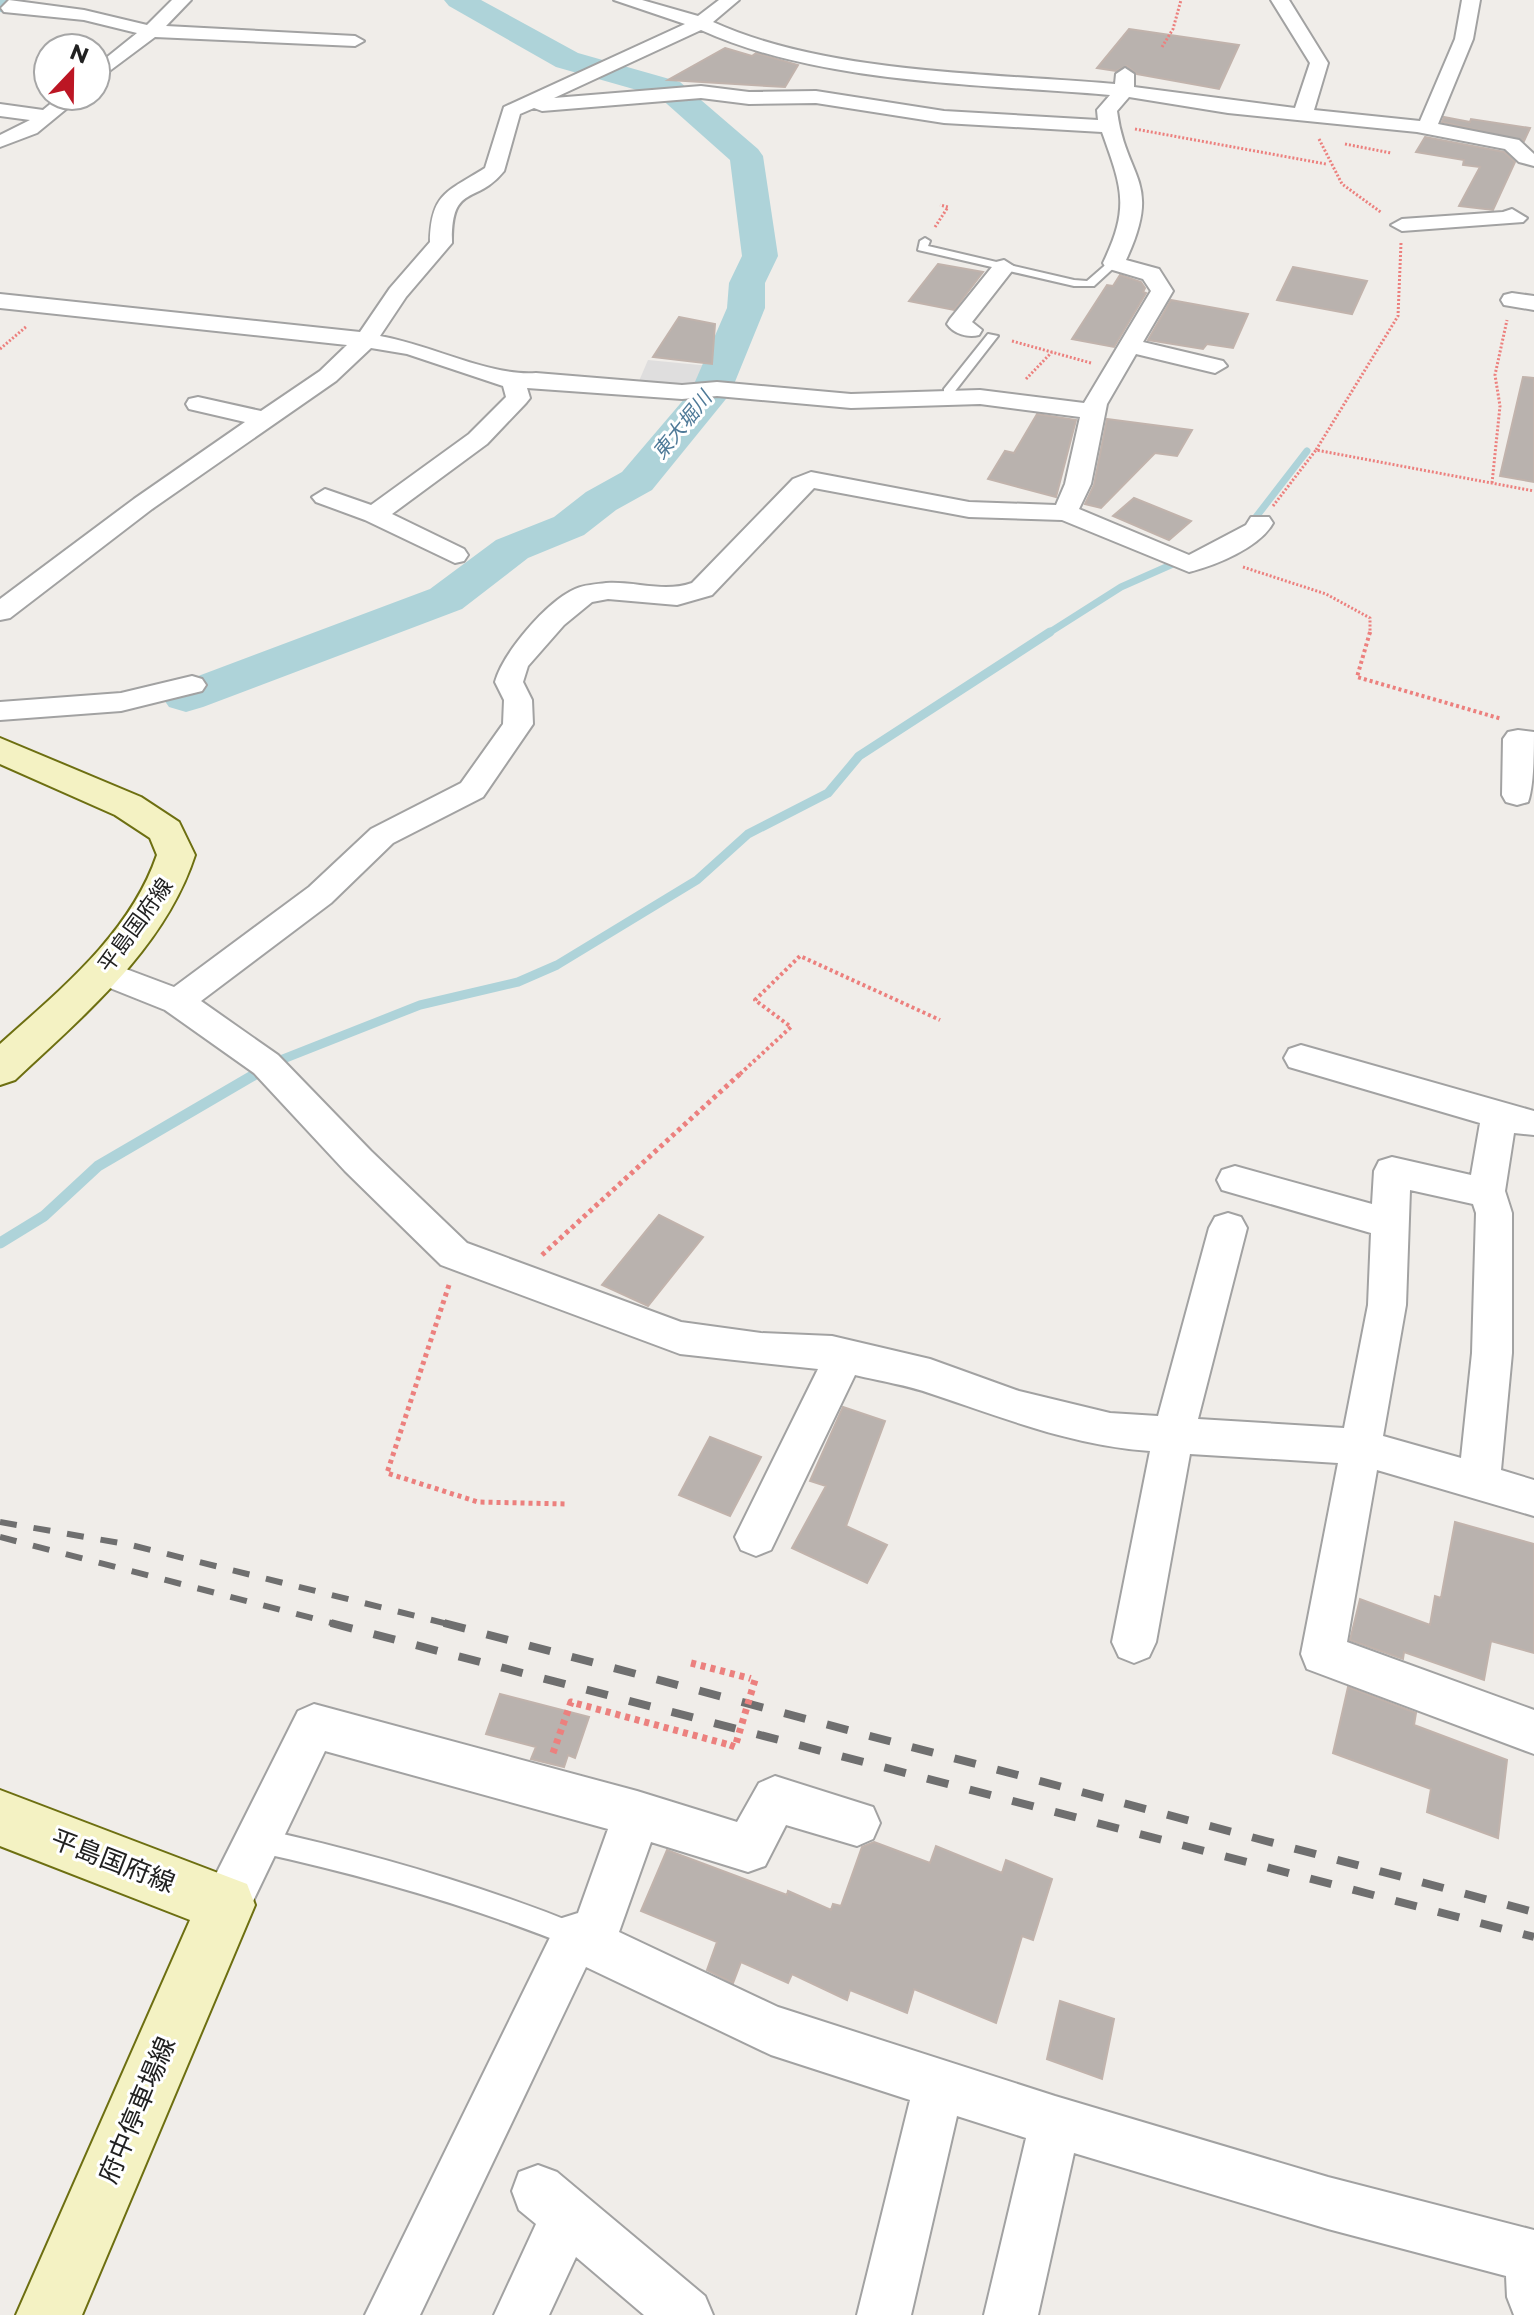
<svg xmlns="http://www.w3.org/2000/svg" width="1534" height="2315" font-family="Montserrat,'Noto Sans JP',sans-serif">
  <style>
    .residential { fill: #dfdede }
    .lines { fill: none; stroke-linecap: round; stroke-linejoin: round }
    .stream-far2 { stroke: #aed3d9; stroke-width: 7 }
    .stream-far1 { stroke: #aed3d9; stroke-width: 9 }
    .stream { stroke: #aed3d9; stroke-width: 11 }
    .river { fill: #aed3d9; fill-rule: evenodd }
    .building { fill: #b9b2ae; stroke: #c1b3ac; stroke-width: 2 }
    .lane-casing { stroke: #a2a2a2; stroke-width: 4 }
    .street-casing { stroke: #a2a2a2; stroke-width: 4 }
    .secondary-casing { stroke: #6d6f11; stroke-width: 4 }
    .path-far3 { stroke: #ec807e; stroke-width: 3; stroke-dasharray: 2 2; stroke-linecap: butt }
    .path-far2 { stroke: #ec807e; stroke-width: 4; stroke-dasharray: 3 3; stroke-linecap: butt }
    .path-far1 { stroke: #ec807e; stroke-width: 5; stroke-dasharray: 4 4; stroke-linecap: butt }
    .path { stroke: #ec807e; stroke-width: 7; stroke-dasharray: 5 5; stroke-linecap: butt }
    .lane { fill: #fff; fill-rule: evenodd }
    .street { fill: #fff; fill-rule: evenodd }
    .secondary { fill: #f4f2c3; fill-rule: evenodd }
    .rail-far1 { stroke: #6f6f6f; stroke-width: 6; stroke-dasharray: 17 17; stroke-linecap: butt }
    .rail { stroke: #6f6f6f; stroke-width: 8; stroke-dasharray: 22 22; stroke-linecap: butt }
    .path-bridge { stroke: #ec807e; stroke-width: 7; stroke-dasharray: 5 5; stroke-linecap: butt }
    .labels { text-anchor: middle; stroke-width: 6; stroke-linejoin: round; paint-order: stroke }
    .far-water-label { font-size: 20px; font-style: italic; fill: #4f7a98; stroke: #fff }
    .street-label { font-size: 22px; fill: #212121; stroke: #fff }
    .near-street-label { font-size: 26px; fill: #212121; stroke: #fff }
  </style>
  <rect width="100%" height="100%" fill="#f0ede9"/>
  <!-- residential -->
  <path class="residential" d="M 648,360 L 710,366 L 702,386 L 639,381 Z"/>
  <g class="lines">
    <!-- stream-far2 -->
    <path class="stream-far2" d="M 1249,526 L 1307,451
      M 1047,634 L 1121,587 L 1182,560"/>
    <!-- stream-far1 -->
    <path class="stream-far1" d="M 256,1074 L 278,1061 L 420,1005 L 518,982 L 557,965 L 697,880 L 748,834 L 828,793 L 859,756 L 1050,632"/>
    <!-- stream -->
    <path class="stream" d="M 0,1243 L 44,1216 L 98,1166 L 259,1072"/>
    <!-- river -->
    <path class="river" d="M 0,0 L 24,0 C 18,8 11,14 0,12 Z
      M 444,0 L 481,0 L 578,53 L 680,82 L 758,149 L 763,156 L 778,256 L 765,283 L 765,308 L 730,394 L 652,490 L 616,510 L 584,535 L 528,558 L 462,609 L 203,707 L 186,712 L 169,707 L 162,697 L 169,687 L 430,589 L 496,540 L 554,517 L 586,492 L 622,472 L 691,391 L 727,308 L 729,283 L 742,256 L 730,160 L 658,96 L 556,67 L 449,6 Z"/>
  </g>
  <!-- building -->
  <path class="building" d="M 1129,29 L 1239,45 L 1219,89 L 1137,74 L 1127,66 L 1116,71 L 1097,68 Z
    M 725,48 L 752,56 L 756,53 L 798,65 L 785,87 L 668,80 Z
    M 1444,117 L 1470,122 L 1471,119 L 1530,128 L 1524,141 L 1442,122 Z
    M 1425,137 L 1504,152 L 1515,162 L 1493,210 L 1459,206 L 1480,167 L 1463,165 L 1464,160 L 1416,152 Z
    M 938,264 L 983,272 L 954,310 L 909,301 Z
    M 1293,267 L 1367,281 L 1352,314 L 1277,300 Z
    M 1120,275 L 1141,282 L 1145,288 L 1143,292 L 1146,293 L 1114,347 L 1072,339 L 1107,285 L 1113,286 Z
    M 1171,300 L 1248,314 L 1233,348 L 1207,344 L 1203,349 L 1148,340 Z
    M 679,317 L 715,324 L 712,364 L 653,357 Z
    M 1523,377 L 1534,378 L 1534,482 L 1500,476 Z
    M 1037,414 L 1076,420 L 1056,497 L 988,479 L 1005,451 L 1014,453 Z
    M 1107,419 L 1192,430 L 1177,456 L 1155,453 L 1101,508 L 1085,504 L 1094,485 Z
    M 1134,498 L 1191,521 L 1169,540 L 1113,516 Z
    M 659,1215 L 703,1237 L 648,1306 L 602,1285 Z
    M 843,1407 L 885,1421 L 846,1526 L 887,1545 L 867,1583 L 792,1548 L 826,1486 L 810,1481 Z
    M 710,1437 L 761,1457 L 730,1516 L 679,1495 Z
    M 1455,1522 L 1534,1544 L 1534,1653 L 1491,1641 L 1484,1680 L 1404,1652 L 1403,1659 L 1350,1640 L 1360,1599 L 1430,1625 L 1435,1596 L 1441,1598 Z
    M 1348,1687 L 1416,1713 L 1414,1725 L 1507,1760 L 1498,1838 L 1427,1812 L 1431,1789 L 1333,1753 Z
    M 500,1694 L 589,1717 L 575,1758 L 568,1755 L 564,1767 L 531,1759 L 536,1747 L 486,1734 Z
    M 874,1842 L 930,1863 L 936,1846 L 1002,1873 L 1006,1860 L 1052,1879 L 1033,1940 L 1022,1936 L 996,2023 L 914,1989 L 907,2013 L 850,1990 L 847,2000 L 792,1974 L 788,1983 L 741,1962 L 733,1983 L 707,1970 L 717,1942 L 641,1911 L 667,1850 L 787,1895 L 788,1891 L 831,1910 L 833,1904 L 841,1906 L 862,1847 Z
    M 1060,2001 L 1114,2019 L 1102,2079 L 1047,2059 Z"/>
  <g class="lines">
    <!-- lane casing -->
    <g class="lane-casing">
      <path id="lane" d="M 925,238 L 930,241 L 928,246 L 1074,280 L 1087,281 L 1110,261 L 1119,263 L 1094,286 L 1074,286 L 918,250 L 920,241 Z
        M 988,334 L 998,336 L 952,395 L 944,395 L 944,389 Z
        M 257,1828 C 369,1853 478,1884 584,1927 L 587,1936 L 584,1945 L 575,1948 C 472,1906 366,1876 257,1852 L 249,1848 L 245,1840 L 249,1832 Z"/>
    </g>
    <!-- street casing -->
    <g class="street-casing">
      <path id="street" d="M 9,0 L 84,10 L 147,25 L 172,0 L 191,0 L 166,26 L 355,36 L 364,41 L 355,46 L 155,37 L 96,81 L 96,66 L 137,33 L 84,20 L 4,12 L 1,8 Z
        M 614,0 L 642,0 L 698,16 L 719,0 L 739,0 L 713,22 C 827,74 990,73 1115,84 L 1116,74 L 1125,68 L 1134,74 L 1134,87 L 1295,108 L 1310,63 L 1271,0 L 1289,0 L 1328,63 L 1314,110 L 1420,121 L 1455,39 L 1462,0 L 1480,0 L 1473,39 L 1438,124 L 1519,140 L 1534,154 L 1534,166 L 1519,162 L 1505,149 L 1417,132 L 1228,113 L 1129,97 L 1117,111 C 1126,180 1163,180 1126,260 L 1159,269 L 1173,291 L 1143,342 L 1223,361 L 1227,366 L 1215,373 L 1136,354 L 1107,404 L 1091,484 L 1079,509 L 1189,555 L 1246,525 L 1251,517 L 1269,517 L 1273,523 C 1259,548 1216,565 1189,572 L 1062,520 L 969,517 L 814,488 L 712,595 L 677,605 L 608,599 L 592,602 L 564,625 L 528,666 L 523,682 L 532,700 L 533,724 L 483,797 L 393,843 L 331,903 L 201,1001 L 278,1055 L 371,1151 L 467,1243 L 681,1322 L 761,1333 L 832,1336 L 930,1359 L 1019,1391 L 1110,1413 L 1158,1416 L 1209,1228 L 1215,1217 L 1228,1213 L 1241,1217 L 1247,1228 L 1198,1419 L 1344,1428 L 1368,1305 L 1371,1233 L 1222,1190 L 1217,1180 L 1222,1170 L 1235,1166 L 1372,1204 L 1374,1171 L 1379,1161 L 1392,1157 L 1471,1175 L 1480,1123 L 1289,1067 L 1284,1058 L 1289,1049 L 1301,1045 L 1534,1111 L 1534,1135 L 1514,1133 L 1505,1191 L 1512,1213 L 1512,1353 L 1501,1470 L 1534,1480 L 1534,1516 L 1377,1470 L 1347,1642 L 1534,1710 L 1534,1754 L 1307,1669 L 1301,1654 L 1338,1463 L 1190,1454 L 1156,1642 L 1149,1657 L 1134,1663 L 1119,1657 L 1112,1642 L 1150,1451 C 1073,1446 1004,1418 932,1394 C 907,1385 880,1381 855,1375 L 771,1550 L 756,1556 L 741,1550 L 735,1537 L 818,1369 L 680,1354 L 441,1265 L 345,1171 L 254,1073 L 165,1010 L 90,980 L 85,972 L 90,964 L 102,960 L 174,987 L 309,887 L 371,829 L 461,783 L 503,724 L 504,700 L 495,682 C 503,653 546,602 575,589 C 583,585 597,584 606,583 C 636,581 663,593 692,583 L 793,479 L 811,472 L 969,502 L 1056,505 L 1065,484 L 1080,417 L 980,404 L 851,408 L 717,396 L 682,399 L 527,388 L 530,398 L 526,403 L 487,444 L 392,514 L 464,549 L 468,555 L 464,561 L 455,563 L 365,520 L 316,502 L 312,497 L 325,489 L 371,505 L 469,434 L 506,397 L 503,386 L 407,354 L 371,348 L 336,381 L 152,509 L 10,618 L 0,620 L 0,599 L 134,499 L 245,422 L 189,409 L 186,404 L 189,399 L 198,397 L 261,411 L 320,371 L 347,345 L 0,308 L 0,294 L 360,332 L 390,288 L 430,242 C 431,193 447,192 485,168 L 504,107 L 685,24 ZM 701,30 C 820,84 980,84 1110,95 L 1097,110 L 1098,120 L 944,111 L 816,91 L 749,92 L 701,86 L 554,98 ZM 701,98 L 749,104 L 816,103 L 944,123 L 1102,132 C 1122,188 1130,207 1103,263 L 1106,268 L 1143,279 L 1151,291 L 1084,403 L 980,390 L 851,394 L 717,382 L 682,385 L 536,373 C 492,377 428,344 380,336 L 406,297 L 452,243 C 451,182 476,206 504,171 L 520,114 L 534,108 L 542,111 ZM 1410,1190 L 1473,1204 L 1476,1213 L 1472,1353 L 1461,1458 L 1383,1436 L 1406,1305 Z
        M 60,96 L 82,96 L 37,133 L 0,147 L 0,135 L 30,120 L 0,116 L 0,104 L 43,110 Z
        M 1512,209 L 1527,218 L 1523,222 L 1402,231 L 1391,225 L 1402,219 L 1503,212 Z
        M 1004,260 L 1015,267 L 972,322 L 982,330 L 979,335 C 968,338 954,334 947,324 L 950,319 L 996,262 Z
        M 1512,293 L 1534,296 L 1534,310 L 1504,305 L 1501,300 L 1504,295 Z
        M 192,676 L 202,679 L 206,685 L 202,691 L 121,711 L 0,720 L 0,702 L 121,693 Z
        M 1518,730 L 1534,732 C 1534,750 1534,786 1528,802 L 1517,805 L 1506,802 L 1502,795 L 1503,739 L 1508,732 Z
        M 314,1704 L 637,1791 L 737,1822 L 759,1783 L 775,1776 L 873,1807 L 880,1823 L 873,1839 L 857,1846 L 786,1825 L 765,1866 L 748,1872 L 651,1842 L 619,1932 L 778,2007 L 1055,2096 L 1328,2177 L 1534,2230 L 1534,2315 L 1514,2315 L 1507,2297 L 1506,2276 L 1328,2229 L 1074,2153 L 1038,2315 L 984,2315 L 1026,2138 L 957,2116 L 911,2315 L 857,2315 L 910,2100 L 771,2055 L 586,1967 L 420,2315 L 365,2315 L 559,1919 L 578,1913 L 608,1829 L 325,1751 L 243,1922 L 226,1929 L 209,1922 L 202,1905 L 209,1888 L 298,1711 Z
        M 538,2165 L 557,2172 L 705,2296 L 713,2315 L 644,2315 L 576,2257 L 549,2315 L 494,2315 L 536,2224 L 519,2210 L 512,2191 L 519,2172 Z"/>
    </g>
    <!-- secondary casing -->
    <g class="secondary-casing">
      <path id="secondary" d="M 0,738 L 141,797 L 179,822 L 195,855 C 165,948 84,1015 15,1080 L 0,1085 L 0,1044 C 60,990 130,934 157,855 L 150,838 L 115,815 L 0,764 Z
        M 0,1790 L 247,1884 L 255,1905 L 82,2315 L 16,2315 L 190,1920 L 0,1846 Z"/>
    </g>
    <!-- path-far3 -->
    <path class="path-far3" d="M 1162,47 L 1173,29 L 1181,0
      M 1135,129 L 1326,164
      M 1319,139 L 1342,184 L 1382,213
      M 1345,144 L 1391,153
      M 935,227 L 948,207 L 940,205
      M 1401,243 L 1398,316 L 1316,450 L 1534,491
      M 1012,341 L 1091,363
      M 0,349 L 27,326
      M 1026,379 L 1052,352
      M 1492,483 L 1500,406 L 1495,375 L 1507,320
      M 1273,506 L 1316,450
      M 1243,567 L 1326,594 L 1370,618 L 1370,634"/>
    <!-- path-far2 -->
    <path class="path-far2" d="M 1370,632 L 1357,677 L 1502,719
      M 740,1074 L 791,1027 L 755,1000 L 800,956 L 940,1020"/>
    <!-- path-far1 -->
    <path class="path-far1" d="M 542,1255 L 742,1072
      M 449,1285 L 387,1473 L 478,1502 L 567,1504"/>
    <!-- path -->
    <path class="path" d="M 691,1663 L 749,1678
      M 553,1753 L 571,1702 L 730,1745"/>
    <!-- lane -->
    <use href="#lane" class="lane"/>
    <!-- street -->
    <use href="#street" class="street"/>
    <!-- secondary -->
    <use href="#secondary" class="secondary"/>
    <!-- rail-far1 -->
    <path class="rail-far1" d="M 0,1522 L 131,1545 L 452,1625
      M 0,1537 L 339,1625"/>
    <!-- rail -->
    <path class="rail" d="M 331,1623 L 1534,1937
      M 444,1623 L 1534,1912"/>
    <!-- path-bridge -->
    <path class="path-bridge" d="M 730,1745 L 735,1747 L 755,1680 L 749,1678"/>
  </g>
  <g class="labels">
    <!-- far-water labels -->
    <g class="far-water-label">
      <text transform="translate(682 425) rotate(-51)" y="7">東大堀川</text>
    </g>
    <!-- street labels -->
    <g class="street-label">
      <text transform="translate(135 925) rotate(-54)" y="8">平島国府線</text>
    </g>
    <!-- near-street labels -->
    <g class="near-street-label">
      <text transform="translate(113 1861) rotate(21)" y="9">平島国府線</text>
      <text transform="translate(137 2110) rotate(-67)" y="9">府中停車場線</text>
    </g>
  </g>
  <!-- north arrow -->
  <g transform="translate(72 72) rotate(22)"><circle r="38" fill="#ffffff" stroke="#a6a6a6" stroke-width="2"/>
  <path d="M0-6L14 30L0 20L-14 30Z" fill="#bc1624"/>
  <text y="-12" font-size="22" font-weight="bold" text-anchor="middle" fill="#212121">N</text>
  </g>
</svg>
